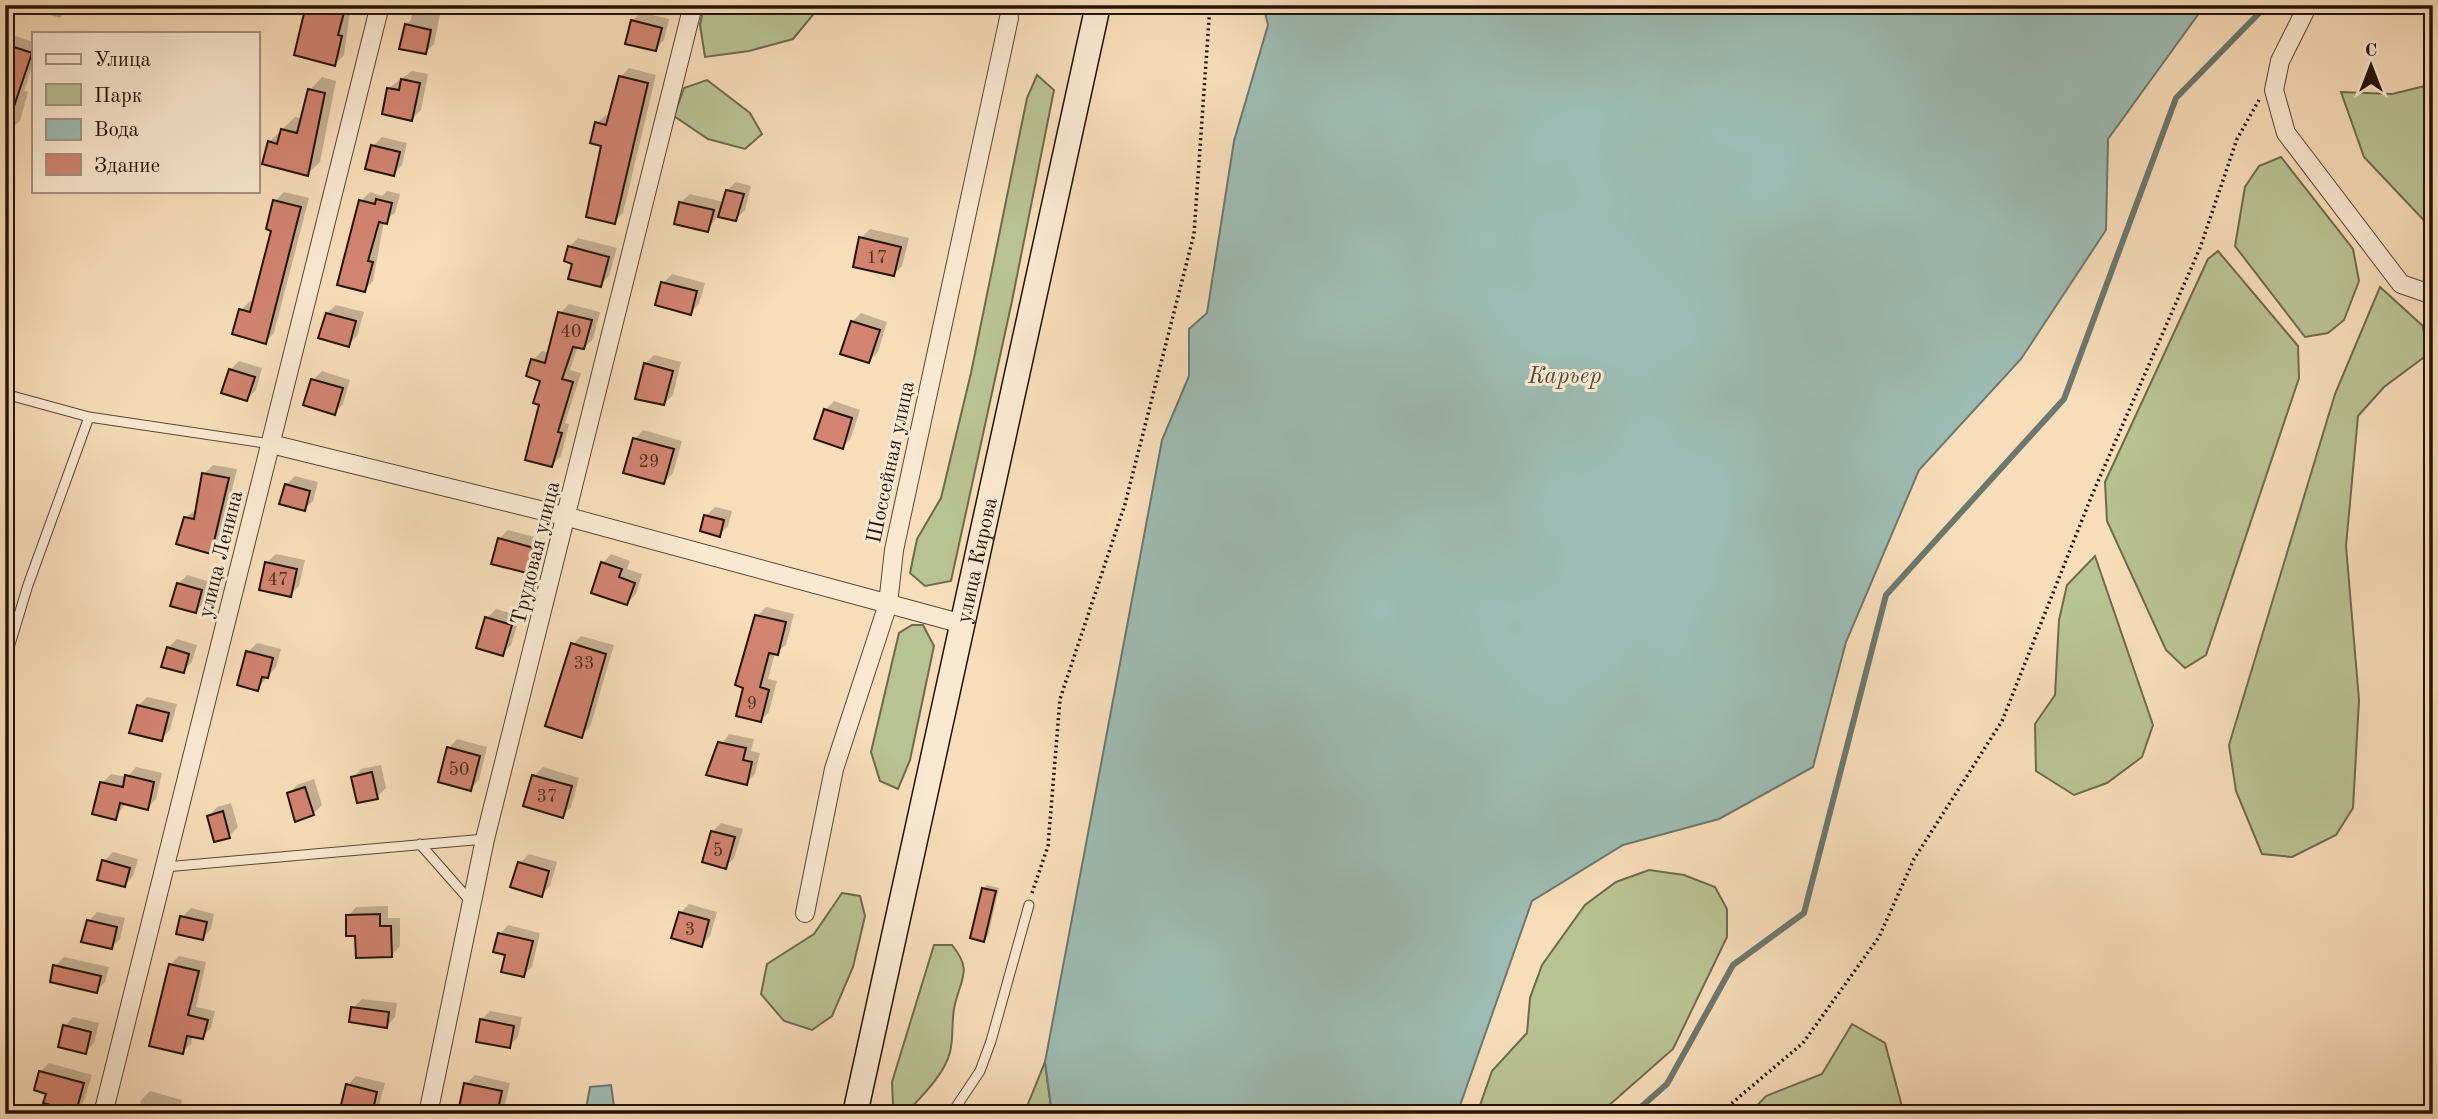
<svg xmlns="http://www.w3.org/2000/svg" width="2438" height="1119" font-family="'Old Standard TT',serif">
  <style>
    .green { fill: #b9c292; stroke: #6e6a4c; stroke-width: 2 }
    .water { fill: #9dbbb2; stroke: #6c786d; stroke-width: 2 }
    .shadow { fill: #0003 }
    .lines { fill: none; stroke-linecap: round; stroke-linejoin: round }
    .stream { stroke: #6c786d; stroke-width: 6 }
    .building { fill: #d28471; stroke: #231305; stroke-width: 2 }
    .service-casing { stroke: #584632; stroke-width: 11 }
    .minor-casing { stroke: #584632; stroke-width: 20 }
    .secondary-casing { stroke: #231305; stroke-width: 27 }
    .path { stroke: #231305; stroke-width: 3.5; stroke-dasharray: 2 3.5; stroke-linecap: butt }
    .service { stroke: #fae9d2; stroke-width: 9 }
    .minor { stroke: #fae9d2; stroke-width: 18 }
    .secondary { stroke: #fae9d2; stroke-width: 24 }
    .labels { text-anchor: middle; stroke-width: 6; stroke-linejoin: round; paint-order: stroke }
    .number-label { font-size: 18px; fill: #4f2f20 }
    .street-label { font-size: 21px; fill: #231305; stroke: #fae9d2 }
    .water-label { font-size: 23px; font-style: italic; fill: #4e4e42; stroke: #fae9d2 }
  </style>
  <rect width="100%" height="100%" fill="#f7ddb9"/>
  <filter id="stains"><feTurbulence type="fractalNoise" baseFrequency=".00286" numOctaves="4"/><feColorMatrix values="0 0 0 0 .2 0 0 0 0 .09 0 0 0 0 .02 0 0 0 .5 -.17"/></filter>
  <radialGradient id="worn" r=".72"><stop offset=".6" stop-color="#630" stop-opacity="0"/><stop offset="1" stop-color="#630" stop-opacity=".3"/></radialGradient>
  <!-- green -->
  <path class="green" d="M 704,5 L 821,5 L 793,39 L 749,51 L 705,57 L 700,25 Z
    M 1037,75 L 1054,90 L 1012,301 L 951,581 L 925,586 L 910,573 L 917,539 L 941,498 L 971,373 L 1027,98 Z
    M 707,80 L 750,113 L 762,134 L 745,149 L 708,139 L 674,116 L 684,88 Z
    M 2433,84 L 2433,230 L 2364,157 L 2341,92 L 2392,94 Z
    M 2281,157 L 2353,249 L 2359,281 L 2344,320 L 2328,333 L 2305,337 L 2235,246 L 2245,187 L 2259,166 Z
    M 2218,251 L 2298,346 L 2299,378 L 2206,655 L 2185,668 L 2166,650 L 2107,521 L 2105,482 L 2208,259 Z
    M 2380,287 L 2423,326 L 2427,355 L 2384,387 L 2358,416 L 2346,546 L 2359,700 L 2353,808 L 2336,835 L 2292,857 L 2262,854 L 2236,791 L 2229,745 L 2335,394 Z
    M 2095,556 L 2153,725 L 2142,757 L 2107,783 L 2074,795 L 2036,771 L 2035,724 L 2055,695 L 2059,620 L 2067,585 Z
    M 912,625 L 923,625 L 934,646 L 910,760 L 898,789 L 880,781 L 871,752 L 899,633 Z
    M 1649,870 L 1684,875 L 1715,887 L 1727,909 L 1727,937 L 1673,1049 L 1599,1114 L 1477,1114 L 1492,1071 L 1527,1033 L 1530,998 L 1542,965 L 1585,905 L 1616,882 Z
    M 842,893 L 860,896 L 865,916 L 853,967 L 832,1016 L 812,1030 L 784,1021 L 761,994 L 767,964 L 814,934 Z
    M 934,945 L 952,945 C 972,970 962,976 955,1004 C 951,1019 954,1037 950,1052 C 945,1073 924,1094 910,1109 L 893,1106 L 892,1082 Z
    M 1852,1024 L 1885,1043 L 1904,1114 L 1749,1114 L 1766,1096 L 1822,1074 Z
    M 1045,1062 L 1052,1114 L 1024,1114 Z"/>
  <!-- water -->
  <path class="water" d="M 1263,5 L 2205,5 L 2108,139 L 2106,230 L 2021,359 L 1919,470 L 1846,642 L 1813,767 L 1719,819 L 1623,845 L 1532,901 L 1457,1114 L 1052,1114 L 1045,1062 L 1162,440 L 1189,376 L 1189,329 L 1207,313 L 1234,141 L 1268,25 Z
    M 611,1085 L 615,1114 L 585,1114 L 590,1087 Z"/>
  <!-- shadow -->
  <path class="shadow" d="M 70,5 L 60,18 L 22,6 L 22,5 Z
    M 313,5 L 351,5 L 344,55 L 335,64 Z
    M 414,5 L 442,5 L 434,44 L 425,53 L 406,25 L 411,20 Z
    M 641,12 L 669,19 L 664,40 L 655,49 L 632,21 Z
    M 10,34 L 33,42 L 33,64 L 24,91 L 28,92 L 20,121 L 10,129 L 5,144 L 5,39 Z
    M 629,68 L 656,75 L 623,213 L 614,222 L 603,145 L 597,123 L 606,115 L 610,116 L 620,77 Z
    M 412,71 L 428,74 L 421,110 L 412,119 L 389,88 Z
    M 322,77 L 336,81 L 320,162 L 307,174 L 269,142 L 295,117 L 302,119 L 310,90 Z
    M 382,137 L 407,143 L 402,165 L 393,174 L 373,146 Z
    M 736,182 L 751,186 L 745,210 L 736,219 L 718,215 L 708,230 L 681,202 L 690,194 L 724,202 L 727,190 Z
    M 387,191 L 400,194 L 395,213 L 384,221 L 373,281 L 364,290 L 361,201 L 370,192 L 382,196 Z
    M 284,192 L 309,198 L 274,333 L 265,342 L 241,310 L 250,301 L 254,302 L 273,229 L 275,201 Z
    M 870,229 L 909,238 L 902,266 L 894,274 L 861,238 Z
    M 578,238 L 617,248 L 609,276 L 600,285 L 574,262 L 569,247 Z
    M 672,274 L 705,283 L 699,304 L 690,313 L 663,283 Z
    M 569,304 L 600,312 L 593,339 L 584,348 L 578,346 L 570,370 L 581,373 L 565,423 L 569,424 L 561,456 L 552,465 L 541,404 L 542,380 L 533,360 L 542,351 L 550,353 L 560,313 Z
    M 336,305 L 364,312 L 357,336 L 348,345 L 327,313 Z
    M 861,313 L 887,322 L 878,352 L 869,361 L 852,322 Z
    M 654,355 L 681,362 L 673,395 L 664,404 L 645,364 Z
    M 239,361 L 262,368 L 256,390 L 247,399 L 230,370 Z
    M 322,371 L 350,380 L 343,404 L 334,413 L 313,380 Z
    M 834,401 L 860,410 L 851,438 L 842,447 L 825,410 Z
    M 643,430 L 682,441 L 673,473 L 664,482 L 635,439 Z
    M 213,465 L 237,469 L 219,543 L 210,552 L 186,517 L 197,509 L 204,474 Z
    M 295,476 L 318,482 L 313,501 L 304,509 L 281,503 L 287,484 Z
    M 715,507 L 732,511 L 728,526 L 719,535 L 706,516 Z
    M 508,530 L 542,539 L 536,562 L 527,571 L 499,539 Z
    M 276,554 L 305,560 L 299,586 L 290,595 L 267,562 Z
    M 611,554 L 630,561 L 627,569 L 642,574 L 636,594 L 627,603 L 603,563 Z
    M 187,575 L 210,582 L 204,603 L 195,611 L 178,584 Z
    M 766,607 L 794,614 L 786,645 L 775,653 L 768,679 L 777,681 L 769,712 L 760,721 L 745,686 L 757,616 Z
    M 496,609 L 520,616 L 511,645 L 502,654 L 487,618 Z
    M 581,636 L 614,645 L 590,727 L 581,736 L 573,644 Z
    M 177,639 L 197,645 L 192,662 L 183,671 L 168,648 Z
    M 257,643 L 281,649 L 276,667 L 257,689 L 248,652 Z
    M 147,697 L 177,704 L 170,730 L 161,739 L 138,706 Z
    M 729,734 L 754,739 L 751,751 L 760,753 L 755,774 L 746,783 L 708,774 L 712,758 Z
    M 457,739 L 487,747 L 479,780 L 470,789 L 449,748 Z
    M 381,765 L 386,788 L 377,797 L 353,778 L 361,769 Z
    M 136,767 L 162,773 L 156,799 L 147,808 L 126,803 L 115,818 L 102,783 L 111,774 L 127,777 Z
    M 543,767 L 579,778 L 571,807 L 562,816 L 534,776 Z
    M 314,779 L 322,805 L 313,814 L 289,794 L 297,785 Z
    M 231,803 L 238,827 L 229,836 L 209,816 L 217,807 Z
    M 721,823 L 743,829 L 734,858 L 725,867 L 712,832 Z
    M 113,852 L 138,859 L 133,876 L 124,885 L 104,861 Z
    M 529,854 L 557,862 L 550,886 L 541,895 L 520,863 Z
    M 987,885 L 999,888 L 988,936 L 984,940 L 983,889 Z
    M 689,904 L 717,912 L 710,936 L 701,945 L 680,913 Z
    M 388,906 L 388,918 L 400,918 L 400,946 L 392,955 L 357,934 L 348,916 L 356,907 Z
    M 191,908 L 214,914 L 211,929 L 202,938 L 182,917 Z
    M 97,912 L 125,918 L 120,939 L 111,948 L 89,921 Z
    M 508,925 L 540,933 L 532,967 L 523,975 L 507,954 L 500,934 Z
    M 179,956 L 206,962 L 196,1007 L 215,1011 L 211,1028 L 202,1037 L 193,1035 L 191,1044 L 182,1052 L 170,965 Z
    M 64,957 L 109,967 L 105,982 L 96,991 L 55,966 Z
    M 362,999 L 397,1003 L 395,1017 L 387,1026 L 353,1008 Z
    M 490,1011 L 522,1017 L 518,1037 L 509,1046 L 481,1020 Z
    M 73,1017 L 99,1023 L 94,1043 L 85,1052 L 65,1026 Z
    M 49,1063 L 92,1075 L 84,1101 L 75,1110 L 48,1092 L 40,1072 Z
    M 475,1075 L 510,1083 L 504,1109 L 500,1114 L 460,1111 L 466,1084 Z
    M 356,1076 L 385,1083 L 379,1106 L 372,1114 L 342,1108 L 348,1085 Z
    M 150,1091 L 182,1100 L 179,1114 L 137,1114 L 141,1100 Z"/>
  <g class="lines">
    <!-- stream -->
    <path class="stream" d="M 1633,1114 L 1667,1084 L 1733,965 L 1804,913 L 1886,595 L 2064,399 L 2176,98 L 2267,5"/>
  </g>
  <!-- building -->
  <path class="building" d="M 306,5 L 346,5 L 338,35 L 342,36 L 335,66 L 294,55 Z
    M 631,20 L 662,28 L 656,51 L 625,44 Z
    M 405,24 L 431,30 L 426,54 L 399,49 Z
    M 5,44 L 32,53 L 8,124 L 5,124 Z
    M 619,76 L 648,83 L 615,224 L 586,217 L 601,146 L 590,143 L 595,122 L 606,125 Z
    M 401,79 L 420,83 L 412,121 L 382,114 L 387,88 L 399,90 Z
    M 308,89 L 325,93 L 308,176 L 262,164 L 268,141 L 277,144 L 281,129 L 297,133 Z
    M 371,145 L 400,152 L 394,176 L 365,169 Z
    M 726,190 L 744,194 L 736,221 L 718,217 Z
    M 376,199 L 392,203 L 387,224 L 379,222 L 368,261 L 373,262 L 365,292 L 337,285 L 359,200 L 375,204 Z
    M 273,200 L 301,207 L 266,344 L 232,334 L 239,309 L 250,312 L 271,231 L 266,229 Z
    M 679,202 L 714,210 L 708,232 L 674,224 Z
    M 859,237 L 901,247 L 894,276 L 853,267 Z
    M 568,246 L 609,257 L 601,287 L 568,279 L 572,264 L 564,261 Z
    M 661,282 L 697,291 L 691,315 L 655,305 Z
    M 558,312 L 592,320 L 584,349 L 573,347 L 562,379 L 573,382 L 558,432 L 562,433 L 552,467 L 525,460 L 539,405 L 533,403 L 540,381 L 526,376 L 531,359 L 545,363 Z
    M 326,313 L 356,321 L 349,347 L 318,338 Z
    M 851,321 L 880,330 L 869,363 L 840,354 Z
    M 644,363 L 673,371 L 664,405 L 635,399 Z
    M 229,369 L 255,377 L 247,401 L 221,393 Z
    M 311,379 L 343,388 L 335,415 L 303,405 Z
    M 824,409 L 852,418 L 843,449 L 814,439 Z
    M 633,438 L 674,449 L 664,484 L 623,473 Z
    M 202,473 L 229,478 L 211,554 L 176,544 L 184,517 L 194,519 Z
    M 285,484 L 310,491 L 305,511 L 279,504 Z
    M 704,515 L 724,520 L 720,537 L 700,531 Z
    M 498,538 L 534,548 L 527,573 L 491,564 Z
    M 265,562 L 297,569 L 291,597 L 259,590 Z
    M 601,562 L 622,569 L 619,577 L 635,583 L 627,605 L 591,593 Z
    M 177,583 L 202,590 L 196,613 L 170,606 Z
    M 755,615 L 786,622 L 778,655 L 769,653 L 760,687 L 769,690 L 761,722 L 736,716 L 743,688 L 735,685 Z
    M 485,617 L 512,625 L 503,656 L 476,648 Z
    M 571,643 L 606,654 L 582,738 L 545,726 Z
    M 167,647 L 189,654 L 184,673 L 161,667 Z
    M 246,651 L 273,658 L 268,678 L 262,677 L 258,691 L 237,685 Z
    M 137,705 L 169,713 L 162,741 L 129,733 Z
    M 718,742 L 746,748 L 743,760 L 752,762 L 747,785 L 706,775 Z
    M 447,747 L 480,756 L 471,791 L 438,782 Z
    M 372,772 L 378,799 L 357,803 L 351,777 Z
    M 125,775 L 154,782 L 148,810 L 120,803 L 116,820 L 92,814 L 100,782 L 123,787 Z
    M 532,775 L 572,786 L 563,818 L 523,806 Z
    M 305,787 L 314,815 L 295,822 L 287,793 Z
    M 223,811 L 230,838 L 214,842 L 207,816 Z
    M 711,831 L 735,837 L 726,869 L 702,862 Z
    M 102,860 L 130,868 L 125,887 L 97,880 Z
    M 518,862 L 549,871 L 542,897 L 510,887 Z
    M 982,888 L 996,891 L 984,942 L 970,938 Z
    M 679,912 L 709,920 L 702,947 L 671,938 Z
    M 380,914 L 380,926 L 391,926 L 392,957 L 356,958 L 355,936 L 346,936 L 346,915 Z
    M 180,916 L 207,922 L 203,940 L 176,934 Z
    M 87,920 L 117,927 L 112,949 L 81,942 Z
    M 498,933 L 533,941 L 524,977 L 501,972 L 505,955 L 493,952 Z
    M 169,964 L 199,971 L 188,1015 L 208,1020 L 203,1039 L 187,1036 L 183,1054 L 149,1046 Z
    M 53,965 L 101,976 L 97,993 L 50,982 Z
    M 351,1007 L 389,1012 L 387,1028 L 349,1022 Z
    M 480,1019 L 514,1026 L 510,1048 L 476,1042 Z
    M 63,1025 L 91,1032 L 86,1054 L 58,1047 Z
    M 39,1071 L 84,1083 L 76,1112 L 43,1103 L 46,1094 L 34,1090 Z
    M 464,1083 L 502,1091 L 497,1114 L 458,1112 Z
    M 346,1084 L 377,1092 L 372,1114 L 340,1109 Z"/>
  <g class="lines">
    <!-- service casing -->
    <g class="service-casing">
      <path id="service" d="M 5,394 L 89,417 L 271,444
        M 5,661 L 28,585 L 89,417
        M 420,844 L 472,903
        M 165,867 L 485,839
        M 954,1110 L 980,1071 L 991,1041 L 1029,905"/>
    </g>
    <!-- minor casing -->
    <g class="minor-casing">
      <path id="minor" d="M 2308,5 L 2280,61 L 2274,90 L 2286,133 L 2401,284 L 2433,295
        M 271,444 L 568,517 L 963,624
        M 805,913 L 834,769 L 888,604 L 894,550 L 1009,18
        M 103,1114 L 380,5
        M 428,1114 L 485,839 L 693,5"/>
    </g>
    <!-- secondary casing -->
    <g class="secondary-casing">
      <g id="secondary">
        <path id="s1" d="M 855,1114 L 1098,5"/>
      </g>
    </g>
    <!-- path -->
    <path class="path" d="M 1032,893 L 1048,846 L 1060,699 L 1125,504 L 1194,234 L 1210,5
      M 1719,1114 L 1803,1043 L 1879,937 L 1914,859 L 2002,721 L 2092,495 L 2200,248 L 2237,139 L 2259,100"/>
    <!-- service -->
    <use href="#service" class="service"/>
    <!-- minor -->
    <use href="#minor" class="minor"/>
    <!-- secondary -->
    <use href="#secondary" class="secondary"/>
  </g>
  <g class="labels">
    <!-- number labels -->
    <g class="number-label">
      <text x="877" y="263">17</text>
      <text x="571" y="337">40</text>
      <text x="649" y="467">29</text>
      <text x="278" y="585">47</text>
      <text x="584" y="669">33</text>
      <text x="752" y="709">9</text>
      <text x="459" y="775">50</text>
      <text x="547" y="802">37</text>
      <text x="718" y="856">5</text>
      <text x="690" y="935">3</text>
    </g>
    <!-- street labels -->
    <g class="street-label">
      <text transform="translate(890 462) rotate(-78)" y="7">Шоссейная улица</text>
      <text transform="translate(535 553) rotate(-76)" y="7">Трудовая улица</text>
      <text transform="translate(220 554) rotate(-76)" y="7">улица Ленина</text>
      <text dy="7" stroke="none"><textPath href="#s1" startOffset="567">улица Кирова</textPath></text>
    </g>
    <!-- water labels -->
    <g class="water-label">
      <text x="1565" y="383">Карьер</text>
    </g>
  </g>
  <!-- margin -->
  <rect width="2438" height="1119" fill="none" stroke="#f7ddb9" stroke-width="28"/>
  <rect x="7" y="7" width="2424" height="1105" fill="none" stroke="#231305" stroke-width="3.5"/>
  <rect x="14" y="14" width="2410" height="1091" fill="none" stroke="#231305" stroke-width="2"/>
  <!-- legend -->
  <rect x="32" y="32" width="228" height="161" fill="#fae9d2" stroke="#a49380" stroke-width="2"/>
  <rect x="46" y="54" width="35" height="10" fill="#fae9d2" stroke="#a49380" stroke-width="2"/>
  <text x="94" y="66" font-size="21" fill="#231305">Улица</text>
  <rect x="46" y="84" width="35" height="21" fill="#b9c292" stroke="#a49380" stroke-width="2"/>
  <text x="94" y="102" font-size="21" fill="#231305">Парк</text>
  <rect x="46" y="119" width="35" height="21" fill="#9dbbb2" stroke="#a49380" stroke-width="2"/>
  <text x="94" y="136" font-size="21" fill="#231305">Вода</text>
  <rect x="46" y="154" width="35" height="21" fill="#d28471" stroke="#a49380" stroke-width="2"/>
  <text x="94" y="172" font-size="21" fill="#231305">Здание</text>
  <!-- north arrow -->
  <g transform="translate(2371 66)" stroke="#fae9d2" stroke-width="5" paint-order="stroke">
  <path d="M0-5L12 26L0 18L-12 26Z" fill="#231305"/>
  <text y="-10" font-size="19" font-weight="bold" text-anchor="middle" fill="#231305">С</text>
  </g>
  <rect width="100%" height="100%" filter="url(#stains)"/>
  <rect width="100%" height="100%" fill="url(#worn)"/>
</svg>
